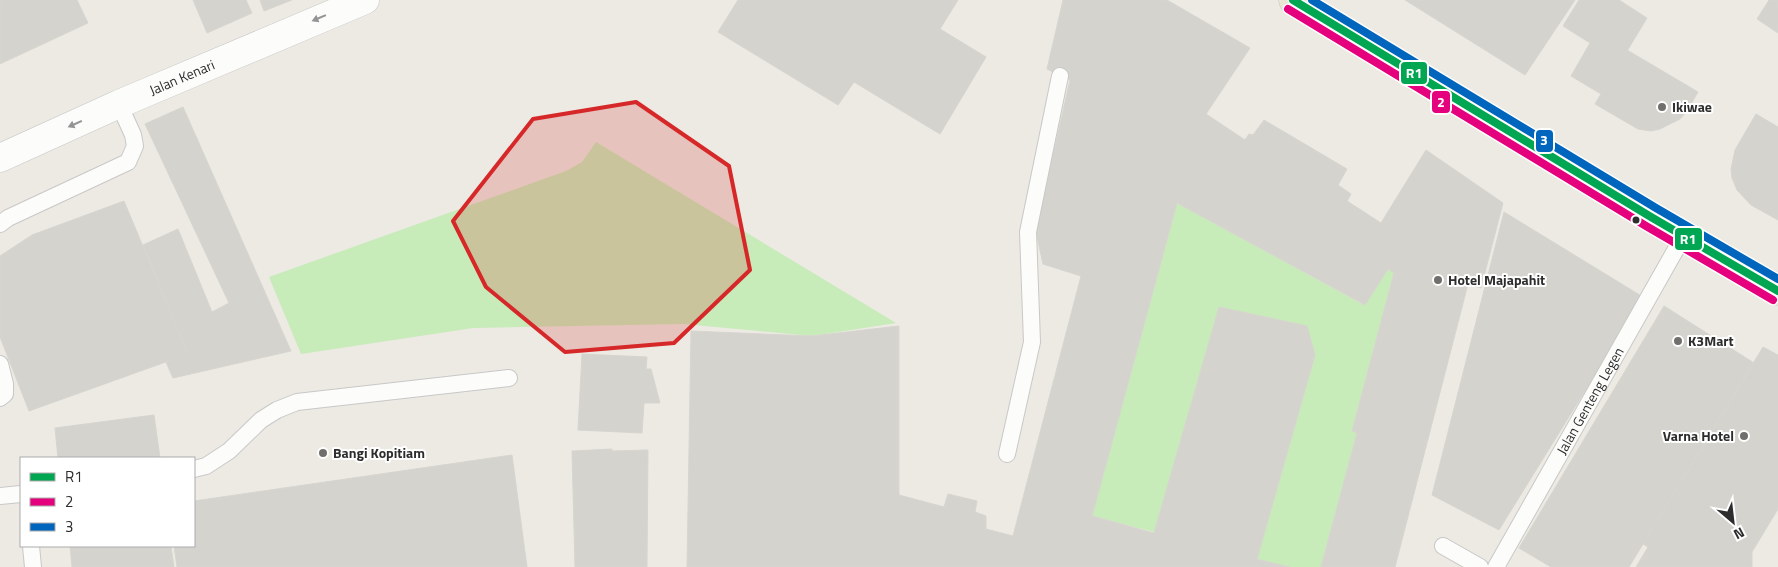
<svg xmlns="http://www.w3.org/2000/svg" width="1778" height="567" font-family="'Titillium Web',sans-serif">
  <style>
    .green { fill: #c7ebb9 }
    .building { fill: #d4d3ce; stroke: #d7d5cf }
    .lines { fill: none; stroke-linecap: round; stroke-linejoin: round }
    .lane-casing { stroke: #c9c8c8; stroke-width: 18 }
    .street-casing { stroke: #c9c8c8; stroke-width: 29 }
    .primary-casing { stroke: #c6c6c3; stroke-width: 29 }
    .lane { stroke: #fcfcfb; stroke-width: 16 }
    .street { stroke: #fcfcfb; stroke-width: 28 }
    .primary { stroke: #e9e7d4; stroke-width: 28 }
    .bus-1-casing { stroke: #fff; stroke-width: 11 }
    .bus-2-casing { stroke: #fff; stroke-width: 11 }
    .bus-3-casing { stroke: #fff; stroke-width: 11 }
    .bus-1 { stroke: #00a651; stroke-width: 8 }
    .bus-2 { stroke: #e5007d; stroke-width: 8 }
    .bus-3 { stroke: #0065bd; stroke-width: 8 }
    .oneway { fill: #949494 }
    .marked { fill: #d62828; fill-opacity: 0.2; stroke: #d62828; stroke-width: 4; stroke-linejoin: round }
    .poi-dot { fill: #706f6d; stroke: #fff; stroke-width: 2 }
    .bus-dot { fill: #2d2d2d; stroke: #fff; stroke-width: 2 }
    .labels { text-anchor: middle; stroke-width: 4; stroke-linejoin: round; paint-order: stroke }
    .street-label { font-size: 14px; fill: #2d2d2d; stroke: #fff }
    .poi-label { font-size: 14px; font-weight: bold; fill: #2d2d2d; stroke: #fff; text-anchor: start }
    .line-badge { stroke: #fff; stroke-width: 2 }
    .badge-label { font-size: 14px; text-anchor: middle; font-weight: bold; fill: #fff }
  </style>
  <rect width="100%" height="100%" fill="#eceae3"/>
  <!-- green -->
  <path class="green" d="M 596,142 L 896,323 L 812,336 L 684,324 L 473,328 L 301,354 L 269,277 L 566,171 L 582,162 Z
    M 1177,203 L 1364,305 L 1388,269 L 1394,273 L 1352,430 L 1357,433 L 1321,567 L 1289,567 L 1092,516 Z"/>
  <!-- building -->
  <path class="building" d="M 0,0 L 77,0 L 88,23 L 0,64 Z
    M 193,0 L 246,0 L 252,13 L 207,33 Z
    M 260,0 L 292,0 L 264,11 Z
    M 738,0 L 958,0 L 940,29 L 986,57 L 940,134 L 854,82 L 838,105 L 718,32 Z
    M 1063,0 L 1167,0 L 1250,48 L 1206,114 L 1245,140 L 1249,134 L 1253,135 L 1264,120 L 1347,169 L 1338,185 L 1351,194 L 1347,201 L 1381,223 L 1426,150 L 1503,203 L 1481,288 L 1468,284 L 1395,567 L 1321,567 L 1357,433 L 1352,431 L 1394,273 L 1388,269 L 1365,305 L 1177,203 L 1092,516 L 1154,533 L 1219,307 L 1307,326 L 1315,355 L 1257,559 L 1289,567 L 687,567 L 691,331 L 812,336 L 899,326 L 899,495 L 944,507 L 948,494 L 977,501 L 975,512 L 986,516 L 986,529 L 1013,536 L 1081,276 L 1043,264 L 1036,232 L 1070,80 L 1047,69 Z
    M 1405,0 L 1575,0 L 1525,75 Z
    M 1579,0 L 1619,0 L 1647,18 L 1601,94 L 1571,76 L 1590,43 L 1563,26 Z
    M 1769,0 L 1778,0 L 1778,33 L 1757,19 Z
    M 1627,50 L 1698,92 L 1687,111 L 1680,119 L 1660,129 L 1651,131 L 1638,129 L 1595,104 Z
    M 183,107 L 291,351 L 173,378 L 166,362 L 188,354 L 143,245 L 178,229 L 212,312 L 229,303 L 145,124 Z
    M 1756,114 L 1778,127 L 1778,220 L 1751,205 L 1737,190 L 1732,178 L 1731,169 L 1735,150 Z
    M 124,201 L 188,354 L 29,411 L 0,337 L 0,256 L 32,235 Z
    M 1504,212 L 1643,297 L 1499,530 L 1432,495 Z
    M 1664,306 L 1754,363 L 1629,567 L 1551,567 L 1519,548 Z
    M 1763,347 L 1778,355 L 1778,509 L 1752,552 L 1752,567 L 1636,567 L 1648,547 L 1643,544 Z
    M 582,354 L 647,357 L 646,369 L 651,369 L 660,403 L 644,403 L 642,433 L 578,430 Z
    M 154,415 L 160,458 L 58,458 L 55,428 Z
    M 612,449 L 612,451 L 648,450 L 647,567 L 575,567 L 572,451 Z
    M 512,455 L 527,567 L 177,567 L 174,546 L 194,546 L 194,501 Z
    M 70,546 L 171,546 L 174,567 L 72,567 Z"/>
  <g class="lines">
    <!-- lane casing -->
    <g class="lane-casing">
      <g id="lane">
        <path d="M 0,224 L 8,218 L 128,162 L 135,146 L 133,135 L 119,104"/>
        <path d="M 0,364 L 5,384 L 5,394 L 0,398"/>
        <path d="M 1007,454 L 1032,342 L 1028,232 L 1060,76"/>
        <path d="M 194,469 L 206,466 L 229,451 L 261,420 L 277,410 L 297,402 L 509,378"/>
        <path d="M 0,496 L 21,494"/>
        <path d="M 31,546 L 33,567"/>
        <path d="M 1443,546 L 1480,567"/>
        <path id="s1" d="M 1496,567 L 1684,235"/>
      </g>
    </g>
    <!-- street casing -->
    <g class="street-casing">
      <g id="street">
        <path id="s2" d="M 0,158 L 119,104 L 365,0"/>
      </g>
    </g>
    <!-- primary casing -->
    <g class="primary-casing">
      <path id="primary" d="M 1293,0 L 1651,217 L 1684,235 L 1778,291"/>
    </g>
    <!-- lane -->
    <use href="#lane" class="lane"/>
    <!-- street -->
    <use href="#street" class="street"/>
    <!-- primary -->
    <use href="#primary" class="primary"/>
    <!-- bus-1 casing -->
    <g class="bus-1-casing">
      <path id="bus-1" d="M 1293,0 L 1651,217 L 1778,291"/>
    </g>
    <!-- bus-2 casing -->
    <g class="bus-2-casing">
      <path id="bus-2" d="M 1288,9 L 1646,226 L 1773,300"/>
    </g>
    <!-- bus-3 casing -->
    <g class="bus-3-casing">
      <path id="bus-3" d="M 1312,0 L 1656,208 L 1778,279"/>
    </g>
    <!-- bus-1 -->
    <use href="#bus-1" class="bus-1"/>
    <!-- bus-2 -->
    <use href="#bus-2" class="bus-2"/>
    <!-- bus-3 -->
    <use href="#bus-3" class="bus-3"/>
  </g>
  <!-- one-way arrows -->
  <defs><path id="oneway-solid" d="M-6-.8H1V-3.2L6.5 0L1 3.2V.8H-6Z" transform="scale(1.25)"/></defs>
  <g class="oneway">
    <use href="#oneway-solid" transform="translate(319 18) rotate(157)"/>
    <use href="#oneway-solid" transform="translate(75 124) rotate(156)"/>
  </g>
  <!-- marked area -->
  <path class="marked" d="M 636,102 L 729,166 L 750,270 L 674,343 L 565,352 L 486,287 L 453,221 L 533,119 Z"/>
  <!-- markers -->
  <g class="poi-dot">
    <circle cx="1662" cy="107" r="5"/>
    <circle cx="1438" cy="280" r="5"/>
    <circle cx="1678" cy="341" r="5"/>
    <circle cx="1744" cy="436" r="5"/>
    <circle cx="323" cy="453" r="5"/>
  </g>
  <circle class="bus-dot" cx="1636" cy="220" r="4.5"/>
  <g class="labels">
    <!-- street labels -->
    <g class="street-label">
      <text dy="5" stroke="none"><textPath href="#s2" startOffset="199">Jalan Kenari</textPath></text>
      <text dy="5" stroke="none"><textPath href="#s1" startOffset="191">Jalan Genteng Legen</textPath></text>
    </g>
    <!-- poi labels -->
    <g class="poi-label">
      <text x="1672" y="112">Ikiwae</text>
      <text x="1448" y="285">Hotel Majapahit</text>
      <text x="1688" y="346">K3Mart</text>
      <text x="1734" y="441" text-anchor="end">Varna Hotel</text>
      <text x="333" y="458">Bangi Kopitiam</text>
    </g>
  </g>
  <g class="line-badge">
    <rect x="1400" y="61" width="28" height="24" rx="5" fill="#00a651"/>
    <rect x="1431" y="90" width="20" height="24" rx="5" fill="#e5007d"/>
    <rect x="1535" y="129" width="19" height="24" rx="5" fill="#0065bd"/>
    <rect x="1674" y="227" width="29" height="24" rx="5" fill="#00a651"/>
  </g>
  <g class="badge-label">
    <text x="1414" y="78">R1</text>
    <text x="1441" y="107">2</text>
    <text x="1544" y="145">3</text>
    <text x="1688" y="244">R1</text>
  </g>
  <!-- legend -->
  <rect x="20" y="457" width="175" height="90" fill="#ffffff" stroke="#ababab"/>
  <rect x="30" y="473" width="25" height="8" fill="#00a651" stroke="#ababab"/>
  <text x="65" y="482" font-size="15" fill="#2d2d2d">R1</text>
  <rect x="30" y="498" width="25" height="8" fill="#e5007d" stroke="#ababab"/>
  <text x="65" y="507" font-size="15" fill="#2d2d2d">2</text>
  <rect x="30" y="523" width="25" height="8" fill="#0065bd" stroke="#ababab"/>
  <text x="65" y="532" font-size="15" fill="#2d2d2d">3</text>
  <!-- north arrow -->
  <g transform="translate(1733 522) rotate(152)" stroke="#ffffff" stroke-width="4" paint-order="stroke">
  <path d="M0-4L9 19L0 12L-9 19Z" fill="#2d2d2d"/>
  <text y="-8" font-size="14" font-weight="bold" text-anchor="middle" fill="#2d2d2d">N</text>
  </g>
</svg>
